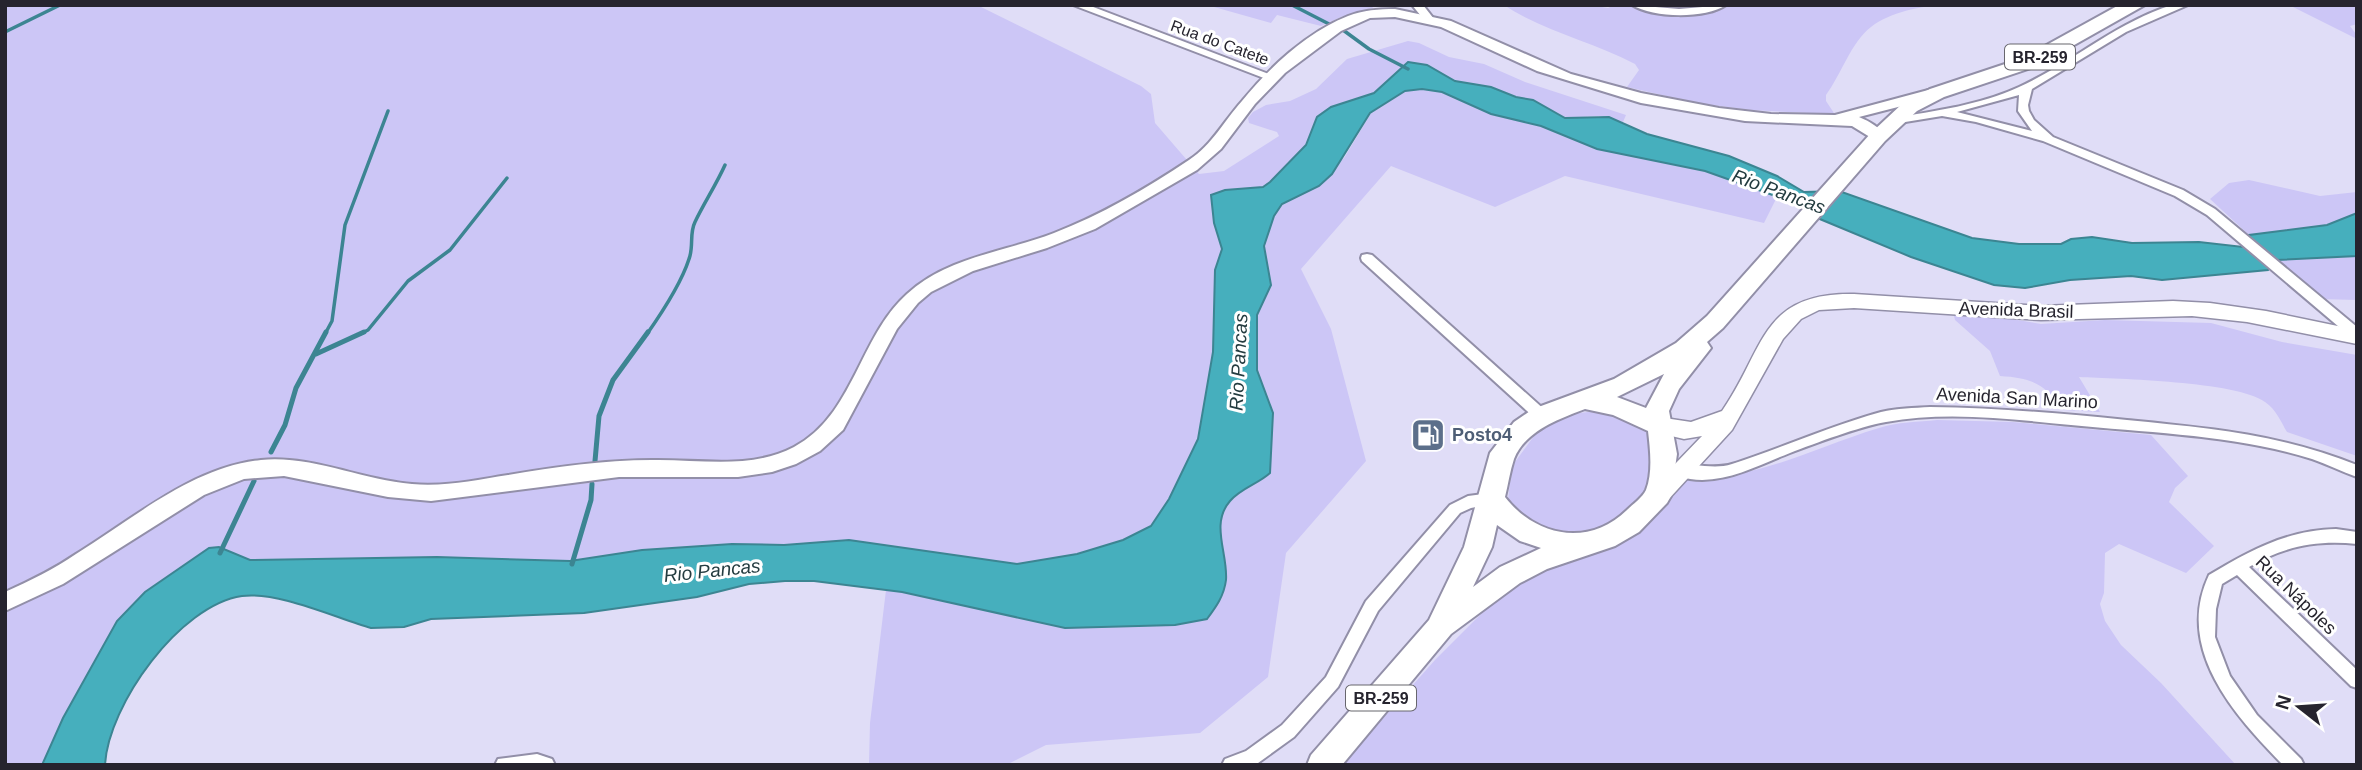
<svg xmlns="http://www.w3.org/2000/svg" width="2362" height="770" font-family="Arial,sans-serif">
  <style>
    .green { fill: #ccc6f6 }
    .water { fill: #46afbd; stroke: #3c8592; stroke-width: 2 }
    .lines { fill: none; stroke-linecap: round; stroke-linejoin: round }
    .stream-far1 { stroke: #3c8592; stroke-width: 3.5 }
    .stream { stroke: #3c8592; stroke-width: 5 }
    .minor-casing { stroke: #928fa8; stroke-width: 4 }
    .tertiary-casing { stroke: #928fa8; stroke-width: 4 }
    .secondary-casing { stroke: #928fa8; stroke-width: 3 }
    .trunk-casing { stroke: #928fa8; stroke-width: 4 }
    .minor { fill: #fff; fill-rule: evenodd }
    .tertiary { fill: #fff; fill-rule: evenodd }
    .secondary { fill: #fff; fill-rule: evenodd }
    .trunk { fill: #fff; fill-rule: evenodd }
    .labels { text-anchor: middle; stroke-width: 6; stroke-linejoin: round; paint-order: stroke }
    .far-street-label { font-size: 16px; fill: #26242e; stroke: #fff }
    .shield { fill: #fff; stroke: #67666d; stroke-width: 2 }
    .shield-label { font-size: 16px; font-weight: bold; fill: #26242e }
    .street-label { font-size: 18px; fill: #26242e; stroke: #fff }
    .service-label { font-size: 18px; font-weight: bold; fill: #4e5e75; stroke: #fff; text-anchor: start }
    .water-label { font-size: 19px; font-style: italic; fill: #243c40; stroke: #fff }
  </style>
  <rect width="100%" height="100%" fill="#e0ddf7"/>
  <!-- green -->
  <path class="green" d="M 5,5 L 977,5 L 1141,86 L 1151,94 L 1155,123 L 1199,174 L 1224,171 L 1279,136 L 1277,132 L 1249,123 L 1248,118 L 1253,112 L 1266,105 L 1290,101 L 1316,89 L 1347,59 L 1408,41 L 1419,43 L 1449,57 L 1484,64 L 1525,82 L 1626,115 L 1623,122 L 1599,116 L 1566,118 L 1533,100 L 1516,97 L 1491,87 L 1455,81 L 1427,65 L 1408,62 L 1374,93 L 1354,102 L 1340,104 L 1317,117 L 1306,145 L 1270,182 L 1263,187 L 1226,190 L 1212,195 L 1214,223 L 1222,249 L 1215,271 L 1213,352 L 1198,439 L 1169,499 L 1151,526 L 1123,540 L 1077,554 L 1017,564 L 849,540 L 784,545 L 732,544 L 642,550 L 570,561 L 437,557 L 250,560 L 219,547 L 209,548 L 145,592 L 117,621 L 42,765 L 5,765 Z
    M 1207,5 L 1371,5 L 1373,8 L 1341,17 L 1321,26 L 1277,15 L 1271,23 Z
    M 1504,5 L 1590,5 L 1608,8 L 1614,5 L 1642,5 L 1678,10 L 1713,5 L 1944,5 C 1921,6 1890,12 1871,27 C 1851,42 1841,75 1826,95 L 1826,101 L 1834,113 L 1828,114 L 1750,110 L 1697,103 L 1627,87 L 1639,70 L 1635,64 C 1592,41 1545,32 1504,5 Z
    M 2289,5 L 2357,5 L 2357,24 L 2350,26 L 2356,34 L 2355,38 Z
    M 1422,89 L 1442,92 L 1460,98 L 1480,110 L 1541,126 L 1597,149 L 1705,171 L 1777,197 L 1764,223 L 1565,176 L 1495,207 L 1391,166 L 1301,269 L 1331,329 L 1366,461 L 1286,553 L 1268,677 L 1200,733 L 1046,745 L 1006,765 L 869,765 L 870,723 L 886,590 L 1125,625 L 1175,625 L 1223,545 C 1213,512 1231,495 1260,481 L 1273,413 L 1257,370 L 1257,315 L 1271,285 L 1264,246 L 1274,216 L 1282,204 L 1344,158 L 1371,113 L 1405,91 Z
    M 2249,180 L 2320,196 L 2357,192 L 2357,213 L 2327,225 L 2249,235 L 2210,199 L 2229,183 Z
    M 2357,256 L 2357,300 L 2319,299 L 2276,260 Z
    M 1975,313 L 2041,324 L 2105,320 L 2211,323 L 2282,342 L 2357,355 L 2357,456 L 2287,432 C 2281,422 2276,409 2265,402 C 2236,381 2118,379 2079,377 L 2100,412 L 2064,410 C 2044,384 2033,378 2000,376 L 1990,351 L 1955,320 L 1954,316 Z
    M 1606,410 L 1636,416 L 1653,437 L 1654,469 L 1640,500 L 1606,528 L 1569,541 L 1529,530 L 1508,499 L 1512,466 L 1534,436 L 1561,415 Z
    M 1937,420 L 2013,422 L 2151,435 L 2188,476 L 2175,488 L 2169,502 L 2214,546 L 2186,573 L 2119,544 L 2105,553 L 2104,593 L 2100,604 L 2105,621 L 2121,645 L 2161,683 L 2236,765 L 1342,765 L 1435,660 L 1513,582 L 1589,547 L 1678,477 C 1757,482 1806,450 1879,428 C 1897,422 1919,422 1937,420 Z"/>
  <!-- water -->
  <path class="water" d="M 1408,62 L 1427,65 L 1455,81 L 1491,87 L 1516,97 L 1533,100 L 1565,118 L 1609,117 L 1647,134 L 1729,156 L 1777,176 L 1804,192 L 1839,191 L 1972,238 L 2019,244 L 2061,244 L 2071,239 L 2092,237 L 2132,243 L 2199,242 L 2243,247 L 2249,235 L 2327,225 L 2357,213 L 2357,256 L 2276,260 L 2268,270 L 2162,280 L 2131,276 L 2070,280 L 2025,288 L 1994,285 L 1911,257 L 1815,217 L 1795,203 L 1705,171 L 1597,149 L 1541,126 L 1491,114 L 1442,92 L 1422,89 L 1405,91 L 1370,113 L 1332,174 L 1319,186 L 1282,204 L 1274,216 L 1264,246 L 1271,285 L 1257,315 L 1257,370 L 1273,413 L 1270,473 C 1258,484 1241,488 1230,501 C 1210,524 1228,553 1226,580 C 1224,596 1216,607 1207,619 L 1175,625 L 1065,628 L 902,592 L 814,581 L 785,581 L 749,584 L 697,597 L 584,613 L 431,619 L 404,627 L 371,628 C 336,618 278,591 242,596 C 180,605 108,705 105,765 L 42,765 L 63,718 L 117,621 L 145,592 L 209,548 L 219,547 L 250,560 L 437,557 L 570,561 L 642,550 L 732,544 L 784,545 L 849,540 L 1017,564 L 1077,554 L 1123,540 L 1151,526 L 1169,499 L 1198,439 L 1213,352 L 1215,270 L 1222,249 L 1214,223 L 1211,195 L 1225,190 L 1263,187 L 1270,182 L 1306,145 L 1317,117 L 1331,107 L 1374,93 Z"/>
  <g class="lines">
    <!-- stream-far1 -->
    <path class="stream-far1" d="M 1292,5 L 1331,25
      M 1343,30 L 1369,49 L 1408,69
      M 5,32 L 60,5
      M 325,334 L 332,321 L 345,225 L 388,111
      M 360,334 L 368,330 L 408,281 L 450,250 L 507,178
      M 647,334 C 661,314 682,281 689,259 C 694,246 689,234 695,222 C 704,203 716,185 725,165"/>
    <!-- stream -->
    <path class="stream" d="M 316,354 L 364,332
      M 271,452 L 285,425 L 296,388 L 326,332
      M 595,461 L 599,416 L 613,380 L 648,332
      M 220,553 L 254,481
      M 572,564 L 591,500 L 592,484"/>
    <!-- minor casing -->
    <g class="minor-casing">
      <path id="minor" d="M 1073,5 L 1088,5 L 1279,78 L 1273,81 L 1269,80 Z
        M 1412,5 L 1423,5 L 1434,19 L 1433,21 L 1425,21 Z
        M 1632,5 L 1679,9 L 1726,5 C 1705,19 1653,18 1632,5 Z
        M 2172,5 L 2188,5 L 2126,32 L 2032,89 L 2028,105 L 2029,111 L 2034,120 L 2053,137 L 2183,190 L 2215,209 L 2357,327 L 2357,340 L 2352,338 L 2207,215 L 2175,196 L 2043,141 L 1976,122 L 1942,116 L 1893,124 L 1887,121 L 1893,118 C 1935,111 1980,105 2019,87 C 2072,63 2115,23 2172,5 ZM 2019,95 L 2018,111 L 2032,131 L 1957,112 Z
        M 1367,254 L 1372,255 L 1547,412 L 1549,416 L 1547,420 L 1537,420 L 1362,261 L 1361,258 L 1362,255 Z
        M 1930,407 C 1997,408 2060,413 2127,420 C 2209,428 2279,434 2357,465 L 2357,477 C 2342,472 2327,464 2312,459 C 2235,435 2151,433 2071,425 C 2010,419 1946,411 1886,422 C 1858,427 1816,443 1790,453 C 1754,467 1716,489 1678,476 L 1676,472 L 1678,468 C 1695,462 1714,470 1732,464 C 1782,448 1830,426 1881,412 C 1897,408 1914,408 1930,407 Z
        M 1491,493 L 1496,495 L 1499,499 L 1496,503 L 1471,508 L 1460,513 L 1378,611 L 1338,687 L 1294,737 L 1258,763 L 1222,765 L 1225,759 L 1246,751 L 1282,725 L 1326,677 L 1366,601 L 1450,505 L 1468,496 Z
        M 2336,529 L 2357,532 L 2357,544 C 2317,540 2284,546 2249,567 L 2357,670 L 2357,688 L 2351,686 L 2237,575 L 2222,584 L 2216,609 L 2215,637 L 2230,676 L 2257,715 L 2301,759 L 2304,765 L 2283,765 C 2235,716 2174,649 2209,575 C 2250,550 2288,530 2336,529 Z
        M 537,754 L 552,759 L 555,765 L 495,765 L 498,759 Z"/>
    </g>
    <!-- tertiary casing -->
    <g class="tertiary-casing">
      <path id="tertiary" d="M 1395,9 L 1451,21 L 1571,74 L 1641,93 L 1719,108 L 1771,114 L 1835,115 L 1932,89 L 1940,94 L 1937,97 L 1859,117 C 1871,122 1879,127 1886,137 L 1878,142 L 1852,126 L 1745,121 L 1641,103 L 1537,71 L 1441,27 L 1395,17 L 1370,18 L 1341,31 L 1285,73 L 1255,104 L 1221,149 L 1197,170 L 1095,229 L 1047,248 L 973,271 L 931,292 L 918,303 L 897,329 L 843,430 L 820,451 L 796,464 L 772,472 L 738,477 L 619,477 L 431,501 L 388,497 L 284,476 L 244,479 L 204,495 L 63,584 L 5,611 L 5,592 C 30,581 54,569 76,554 C 133,519 192,467 261,460 C 312,455 361,480 412,484 C 444,487 476,480 508,475 C 555,467 603,460 652,460 C 699,459 750,470 794,447 C 854,415 859,337 907,294 C 947,257 1005,252 1054,233 C 1101,215 1147,188 1189,160 C 1212,145 1224,121 1242,101 C 1269,68 1307,32 1348,16 C 1363,10 1379,9 1395,9 Z"/>
    </g>
    <!-- secondary casing -->
    <g class="secondary-casing">
      <path id="secondary" d="M 1854,294 L 2041,306 L 2173,301 L 2210,303 L 2266,311 L 2357,330 L 2357,344 L 2247,322 L 2192,316 L 2041,320 L 1854,308 L 1819,310 L 1801,319 L 1783,339 L 1732,430 L 1666,502 L 1658,505 L 1650,502 L 1647,496 L 1650,490 L 1702,436 L 1684,439 L 1650,431 L 1647,425 L 1650,419 L 1658,417 L 1691,422 L 1722,411 C 1765,350 1760,292 1854,294 Z"/>
    </g>
    <!-- trunk casing -->
    <g class="trunk-casing">
      <path id="trunk" d="M 2119,5 L 2145,5 L 2037,66 L 1944,97 L 1917,111 L 1885,141 L 1723,328 L 1707,342 L 1711,348 L 1679,389 L 1669,411 L 1677,454 L 1671,496 L 1667,503 L 1639,532 L 1615,546 L 1547,569 L 1520,583 L 1451,634 L 1342,765 L 1307,765 L 1311,755 L 1429,620 L 1464,547 L 1490,453 L 1514,422 L 1533,409 L 1614,379 L 1676,343 L 1707,316 L 1871,133 L 1903,103 L 1930,89 L 2023,58 ZM 1664,374 L 1646,408 L 1617,397 ZM 1585,409 L 1613,415 L 1648,431 C 1650,449 1653,472 1646,490 C 1643,497 1633,504 1627,510 C 1589,547 1536,537 1505,497 C 1508,485 1510,471 1514,459 C 1525,431 1559,419 1585,409 ZM 1497,525 L 1520,541 L 1541,548 L 1500,567 L 1473,587 L 1492,547 Z"/>
    </g>
    <!-- minor -->
    <use href="#minor" class="minor"/>
    <!-- tertiary -->
    <use href="#tertiary" class="tertiary"/>
    <!-- secondary -->
    <use href="#secondary" class="secondary"/>
    <!-- trunk -->
    <use href="#trunk" class="trunk"/>
  </g>
  <!-- icons -->
  <defs>
    <g id="fuel-square" transform="scale(1.75)"><rect x="-9" y="-9" width="18" height="18" rx="4" fill="#5c6f8a" stroke="#fff"/><path d="M-5.5-6h7V0h2V4h1.3V-2.5L3-4.5l.8-.8L6-3V5H2.5V1h-1V6h-7ZM-4.2-4.7v3.2H.2V-4.7Z" fill="#fff"/></g>
  </defs>
  <g fill-rule="evenodd">
    <use href="#fuel-square" x="1428" y="435"/>
  </g>
  <g class="labels">
    <!-- far-street labels -->
    <g class="far-street-label">
      <text transform="translate(1220 42) rotate(20)" y="6">Rua do Catete</text>
    </g>
    <!-- shield labels -->
    <g class="shield">
      <rect x="2005" y="44.5" width="70" height="25" rx="5"/>
      <rect x="1346" y="685.5" width="70" height="25" rx="5"/>
    </g>
    <g class="shield-label">
      <text x="2040" y="63">BR-259</text>
      <text x="1381" y="704">BR-259</text>
    </g>
    <!-- street labels -->
    <g class="street-label">
      <text transform="translate(2016 310) rotate(2)" y="6">Avenida Brasil</text>
      <text transform="translate(2017 398) rotate(3)" y="6">Avenida San Marino</text>
      <text transform="translate(2296 595) rotate(44)" y="6">Rua Nápoles</text>
    </g>
    <!-- service labels -->
    <g class="service-label">
      <text x="1452" y="441">Posto4</text>
    </g>
    <!-- water labels -->
    <g class="water-label">
      <text transform="translate(1779 191) rotate(20)" y="7">Rio Pancas</text>
      <text transform="translate(1238 362) rotate(-87)" y="7">Rio Pancas</text>
      <text transform="translate(712 570) rotate(-6)" y="7">Rio Pancas</text>
    </g>
  </g>
  <!-- border -->
  <rect width="2362" height="770" fill="none" stroke="#26242e" stroke-width="14"/>
  <!-- north arrow -->
  <g transform="translate(2299 707) rotate(287)" stroke="#ffffff" stroke-width="5" paint-order="stroke">
  <path d="M0-5L12 26L0 18L-12 26Z" fill="#26242e"/>
  <text y="-10" font-size="19" font-weight="bold" text-anchor="middle" fill="#26242e">N</text>
  </g>
</svg>
